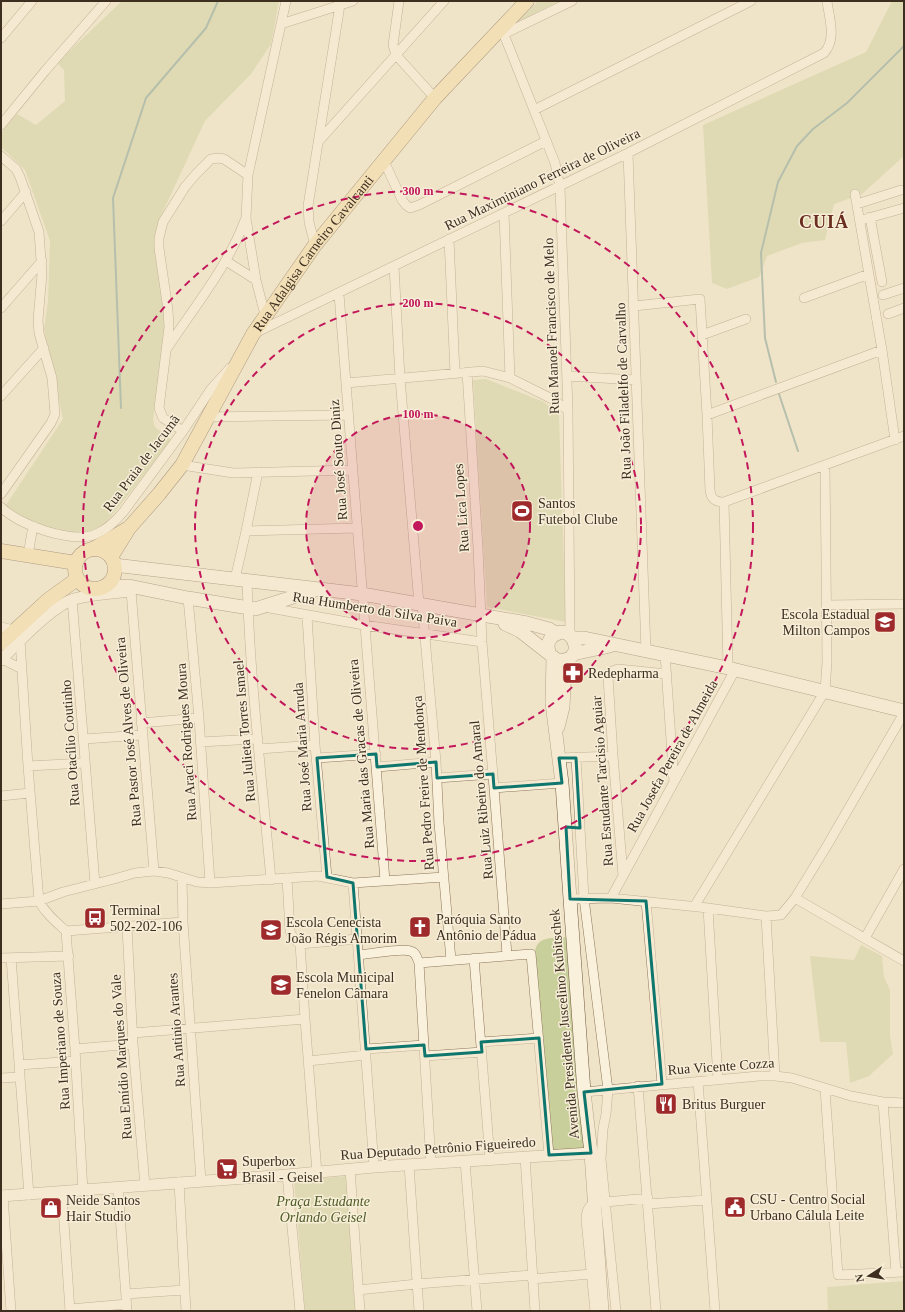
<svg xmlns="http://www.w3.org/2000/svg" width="905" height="1312" font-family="'Times New Roman',serif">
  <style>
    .green { fill: #c9cf9b }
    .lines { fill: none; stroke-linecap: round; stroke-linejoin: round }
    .stream { stroke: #6f938a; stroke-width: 2 }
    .minor-casing { stroke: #8d765c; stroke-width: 10 }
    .tertiary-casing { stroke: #8d765c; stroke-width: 12 }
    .secondary-casing { stroke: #6f573f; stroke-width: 14 }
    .primary-casing { stroke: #5b4430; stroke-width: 15 }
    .minor { stroke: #faf1dc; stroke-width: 9 }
    .tertiary { stroke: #faf1dc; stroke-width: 11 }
    .secondary { stroke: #faf1dc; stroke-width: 13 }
    .primary { stroke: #f3d9a0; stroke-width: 14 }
    .marked { fill: none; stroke: #0f766e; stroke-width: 3; stroke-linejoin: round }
    .ring { fill: none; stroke: #c2185b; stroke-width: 2; stroke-dasharray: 7 5 }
    .labels { text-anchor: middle; stroke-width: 3; stroke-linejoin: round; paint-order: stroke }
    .street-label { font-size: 14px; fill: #3d2e20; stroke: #f7eed8 }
    .poi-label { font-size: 14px; fill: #3d2e20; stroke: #f7eed8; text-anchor: start }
    .park-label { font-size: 14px; font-style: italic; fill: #4d5a26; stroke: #f7eed8 }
    .district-label { font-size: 18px; font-weight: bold; letter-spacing: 1px; fill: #6b2e1e; stroke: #f7eed8 }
    .centre { fill: #c2185b; stroke: #f7eed8; stroke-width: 2 }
    .ring-label { font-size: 12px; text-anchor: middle; font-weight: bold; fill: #c2185b; stroke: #f7eed8; stroke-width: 3; stroke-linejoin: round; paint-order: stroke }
  </style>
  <rect width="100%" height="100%" fill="#f0e4c8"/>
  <!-- green -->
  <path class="green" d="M 122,1 L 279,1 L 271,44 L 251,74 L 205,121 L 160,218 L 165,327 L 153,420 L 155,427 L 172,440 L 94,538 L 63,536 L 4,508 L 63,419 L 44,329 L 48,301 L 50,241 L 25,170 L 1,147 L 1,133 L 17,114 L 36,125 L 65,101 L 64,70 L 57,63 Z
    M 538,1 L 559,1 L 518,22 Z
    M 892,1 L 904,1 L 904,156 L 862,194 L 834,204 L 825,240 L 802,243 L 767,256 L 759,277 L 727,289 L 712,283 L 703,125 L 866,52 Z
    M 486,379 L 544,402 L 559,415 L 566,622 L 487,607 L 473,380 Z
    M 569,937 L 585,1148 L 553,1152 L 535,951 C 538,935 556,938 569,937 Z
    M 861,945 L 882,956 L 884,977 L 890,990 L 890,1036 L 893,1054 L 869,1076 L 850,1083 L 846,1042 L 820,1042 L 810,956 L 854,960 Z
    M 347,1176 L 357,1311 L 305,1311 L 294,1181 Z
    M 904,1281 L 904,1311 L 828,1311 L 827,1287 Z"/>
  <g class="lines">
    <!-- stream -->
    <path class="stream" d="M 776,382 L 765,338 L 761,253 L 778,182 L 797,146 L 813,129 L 847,103 L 904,46
      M 779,394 L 798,451
      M 121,408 L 113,198 L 146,98 L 206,28 L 218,1"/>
    <!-- minor casing -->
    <g class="minor-casing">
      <path id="minor" d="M 399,1 L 393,45 L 396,55 L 435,98
        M 281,24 L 353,1
        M 501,27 L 555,163 L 560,187 L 568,410 L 570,636
        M 504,34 L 572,1
        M 1,38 L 32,1
        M 534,110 L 751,1
        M 1,125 L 45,71 L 106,1
        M 318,142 L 444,1
        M 628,153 L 646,651
        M 1,156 L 16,169 L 20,177 L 39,232 L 42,274 L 38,320 L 39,333 L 52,378 L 55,414 L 51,423 L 1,494
        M 384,161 L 402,200 L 406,205 L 410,208 L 419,205 L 546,141
        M 855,194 L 882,350 L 895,440
        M 857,204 L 901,190
        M 504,213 L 510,378
        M 870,217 L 882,282
        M 865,219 L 904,208
        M 1,221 L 26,192
        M 449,239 L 455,373
        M 315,245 L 309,222 L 308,206 L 340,5
        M 226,261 L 256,280
        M 394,266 L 400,378 L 419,604
        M 339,294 L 385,881
        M 883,295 L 904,288
        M 804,298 L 869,274
        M 634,306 L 700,299 L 707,415 L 710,490 C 711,499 715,502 724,502 L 904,436
        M 1,308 L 42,261
        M 888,314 L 904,308
        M 265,315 L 256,280 L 246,218 L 248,175 L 286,1
        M 255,333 L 628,153 L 824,53 C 837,39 829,18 827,1
        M 702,335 L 746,319
        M 168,347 C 195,306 228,266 245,220
        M 467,372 L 478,548 L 482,642 L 494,788 L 507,955
        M 567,376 L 636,380
        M 346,383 L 483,371 L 510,378 L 552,399 L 568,410
        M 1,396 L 44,348
        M 707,415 L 882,350
        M 207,417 L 349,415
        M 183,431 L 163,418 L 159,408 L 169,327 L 168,310 L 159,248 L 159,238 L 163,222 L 185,187 L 196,174 L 211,159 L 219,158 L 224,159 L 248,175
        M 182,465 L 233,473 L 353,470
        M 724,502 L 728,668
        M 1,507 C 18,525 72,544 96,534 C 108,529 116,521 124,511 L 183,431 L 211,389 L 230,368
        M 246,531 L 357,528
        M 28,555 L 33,526
        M 235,579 L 246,531 L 258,472
        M 247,581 C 250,680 262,780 271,880
        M 131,591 L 154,871
        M 188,598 L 199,718 L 210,883
        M 72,599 L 95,884
        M 422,604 L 436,762 L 439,823 L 451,960
        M 827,605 L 904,604
        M 264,607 L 364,625 L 482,642
        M 307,616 L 315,745 L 327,877
        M 1,627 L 14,630
        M 20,640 L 28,766 L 39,901 C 45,913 56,922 66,931 L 75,1049 L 83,1191
        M 665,654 L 674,782
        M 2,659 L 22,669
        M 141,723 L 199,718
        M 84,739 L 142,735
        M 200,742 L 258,739
        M 259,749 L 315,745
        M 317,758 L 376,754
        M 559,758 L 613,756
        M 576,758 L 584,898 L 608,1090 L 606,1114 L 603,1129 L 601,1159 L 616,1311
        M 28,766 L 85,763
        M 377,767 L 436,762
        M 437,778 L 493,774
        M 494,788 L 562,783
        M 1,796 L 30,793
        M 623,875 L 613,756 L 608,677 L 610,672 L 618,669 L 667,674
        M 182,878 L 183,922 L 201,1181
        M 287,878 L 290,931 C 292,937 295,941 300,944 L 358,939
        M 353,883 L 374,1167
        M 611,898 L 735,670
        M 795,898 L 904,961
        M 570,899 L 611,898 L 708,908 L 766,916 L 781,915 L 795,898 L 828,844 L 904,713
        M 646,901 L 662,1084
        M 1,904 L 39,901 L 63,892 L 114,879 L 135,873 L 154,871 L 168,873 L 197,882 L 210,883 L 318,876 L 353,883 L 444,877
        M 694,907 L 825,691 L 827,662 L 825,465
        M 708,908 L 718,1080
        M 766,916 L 775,1076
        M 127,927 L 133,1044 L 145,1186
        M 66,931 L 183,922
        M 865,938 L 904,869
        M 300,944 L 305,1019 L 317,1173
        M 359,955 C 370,954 402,948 410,951 C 416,952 417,958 419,963 L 431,1164
        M 1,958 L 69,956
        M 11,958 L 29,1195
        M 474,958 L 490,1159
        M 419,963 L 531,954 L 549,1155
        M 133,1033 L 305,1019
        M 481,1042 L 539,1038
        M 75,1049 L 133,1044
        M 366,1049 L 424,1045
        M 425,1056 L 482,1052
        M 308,1061 L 366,1055
        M 19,1065 L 76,1061
        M 1,1078 L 19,1077
        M 698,1081 L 715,1311
        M 638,1086 L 656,1311
        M 825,1089 L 838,1275 L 904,1272
        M 584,1092 L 759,1076 L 775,1076 L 792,1078 L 851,1096 L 883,1102 L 904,1103
        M 883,1102 L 896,1272
        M 525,1157 L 535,1311
        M 465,1161 L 477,1311
        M 409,1165 L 419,1311
        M 350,1169 L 360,1311
        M 287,1175 L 300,1311
        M 179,1182 L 186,1311
        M 118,1188 L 127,1311
        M 62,1193 L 70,1311
        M 3,1196 L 11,1311
        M 648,1204 L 706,1200
        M 532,1279 L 591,1274
        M 358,1290 L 417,1284 L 532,1275
        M 126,1294 L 184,1290
        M 70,1309 L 127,1304
        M 595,1311 L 586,1220 C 586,1211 588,1208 594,1202 L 606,1202 L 648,1198"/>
    </g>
    <!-- tertiary casing -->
    <g class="tertiary-casing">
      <path id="tertiary" d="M 1,660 C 17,643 52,606 74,599 C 92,594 112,593 131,591
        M 1,1196 L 287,1175 L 374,1167 L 591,1153"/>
    </g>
    <!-- secondary casing -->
    <g class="secondary-casing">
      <path id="secondary" d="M 114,565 L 362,594 L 527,623 L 549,629 L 557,634
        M 102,587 L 129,586 L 188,598 L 255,609 L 315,590
        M 505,624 L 520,631 L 557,660 C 588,664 574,621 554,635 C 548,640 547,645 549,652
        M 572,638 L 584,638 L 728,668 L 904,711
        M 573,654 L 610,646
        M 553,657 L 552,703 L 562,783 L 571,913 L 584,1092 L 591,1153 L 602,1311
        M 558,727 L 563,707 L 565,668 L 567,659"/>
    </g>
    <!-- primary casing -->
    <g class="primary-casing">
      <g id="primary">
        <path d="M 93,549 L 127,529"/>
        <circle cx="95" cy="569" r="20"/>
        <path d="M 1,551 L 76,563"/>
        <path id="s1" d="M 111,557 L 129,528 L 159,494 L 182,465 L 253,334 L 315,245 L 435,98 L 527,1"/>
        <path d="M 1,643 L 48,600 L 77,579"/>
      </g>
    </g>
    <!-- minor -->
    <use href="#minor" class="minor"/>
    <!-- tertiary -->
    <use href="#tertiary" class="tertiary"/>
    <!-- secondary -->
    <use href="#secondary" class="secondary"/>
    <!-- primary -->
    <use href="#primary" class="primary"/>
  </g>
  <!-- marked area -->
  <path d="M0 0H905V1312H0ZM 376,754 L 377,767 L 436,762 L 437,778 L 493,774 L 494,788 L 562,783 L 559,758 L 576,758 L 580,828 L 566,827 L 570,899 L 646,901 L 662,1084 L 584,1092 L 591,1153 L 549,1155 L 539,1038 L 481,1042 L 482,1052 L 425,1056 L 424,1045 L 366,1049 L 353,883 L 327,877 L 317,758 Z" fill="#f0e4c8" fill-opacity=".55" fill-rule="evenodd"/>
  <path class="marked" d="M 376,754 L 377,767 L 436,762 L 437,778 L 493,774 L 494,788 L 562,783 L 559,758 L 576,758 L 580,828 L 566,827 L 570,899 L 646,901 L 662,1084 L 584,1092 L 591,1153 L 549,1155 L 539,1038 L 481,1042 L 482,1052 L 425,1056 L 424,1045 L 366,1049 L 353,883 L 327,877 L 317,758 Z"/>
  <!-- distance rings -->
  <circle cx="418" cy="526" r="112" fill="#c2185b" fill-opacity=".12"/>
  <g class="ring">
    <circle cx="418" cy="526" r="112"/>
    <circle cx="418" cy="526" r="223"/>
    <circle cx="418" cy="526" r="335"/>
  </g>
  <!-- icons -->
  <defs>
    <g id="stadium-square" transform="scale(1.15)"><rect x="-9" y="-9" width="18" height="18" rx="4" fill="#9e2a2b" stroke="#f7eed8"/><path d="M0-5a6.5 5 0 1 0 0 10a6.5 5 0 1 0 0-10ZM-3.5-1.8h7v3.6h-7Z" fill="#fff"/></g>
    <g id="school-square" transform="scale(1.15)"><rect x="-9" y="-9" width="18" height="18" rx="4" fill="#9e2a2b" stroke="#f7eed8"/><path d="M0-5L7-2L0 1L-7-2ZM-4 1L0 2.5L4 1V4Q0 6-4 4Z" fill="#fff"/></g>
    <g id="pharmacy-square" transform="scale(1.15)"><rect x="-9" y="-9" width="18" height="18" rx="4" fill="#9e2a2b" stroke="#f7eed8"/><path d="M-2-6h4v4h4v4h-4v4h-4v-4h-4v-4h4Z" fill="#fff"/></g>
    <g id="bus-square" transform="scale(1.15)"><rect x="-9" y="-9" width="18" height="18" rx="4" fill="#9e2a2b" stroke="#f7eed8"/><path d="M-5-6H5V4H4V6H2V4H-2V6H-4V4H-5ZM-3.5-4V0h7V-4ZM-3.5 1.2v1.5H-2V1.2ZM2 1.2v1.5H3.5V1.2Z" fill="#fff"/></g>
    <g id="church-square" transform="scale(1.15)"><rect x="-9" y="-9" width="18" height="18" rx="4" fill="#9e2a2b" stroke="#f7eed8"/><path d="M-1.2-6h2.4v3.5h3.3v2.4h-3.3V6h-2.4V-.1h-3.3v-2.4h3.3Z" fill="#fff"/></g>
    <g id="restaurant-square" transform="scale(1.15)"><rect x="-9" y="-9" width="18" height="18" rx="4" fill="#9e2a2b" stroke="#f7eed8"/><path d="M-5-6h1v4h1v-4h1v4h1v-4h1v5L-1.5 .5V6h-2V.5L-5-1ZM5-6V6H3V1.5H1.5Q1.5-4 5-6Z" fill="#fff"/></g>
    <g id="supermarket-square" transform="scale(1.15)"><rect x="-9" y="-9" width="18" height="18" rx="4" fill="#9e2a2b" stroke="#f7eed8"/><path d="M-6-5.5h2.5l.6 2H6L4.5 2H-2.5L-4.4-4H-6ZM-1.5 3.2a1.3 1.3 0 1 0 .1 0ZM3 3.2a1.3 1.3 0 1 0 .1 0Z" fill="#fff"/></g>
    <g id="civic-square" transform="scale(1.15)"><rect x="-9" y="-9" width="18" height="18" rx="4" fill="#9e2a2b" stroke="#f7eed8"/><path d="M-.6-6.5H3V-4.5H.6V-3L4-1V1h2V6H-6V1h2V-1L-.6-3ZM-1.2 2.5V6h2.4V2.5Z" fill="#fff"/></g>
    <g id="shop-square" transform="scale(1.15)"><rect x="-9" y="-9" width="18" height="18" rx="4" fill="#9e2a2b" stroke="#f7eed8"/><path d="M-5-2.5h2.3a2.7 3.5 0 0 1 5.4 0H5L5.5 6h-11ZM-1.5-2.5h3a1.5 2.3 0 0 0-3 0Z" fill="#fff"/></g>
  </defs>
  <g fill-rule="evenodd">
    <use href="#stadium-square" x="522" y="511"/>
    <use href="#school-square" x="885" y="622"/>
    <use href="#pharmacy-square" x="573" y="673"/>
    <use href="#bus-square" x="95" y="918"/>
    <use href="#church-square" x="420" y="927"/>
    <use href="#school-square" x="271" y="930"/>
    <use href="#school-square" x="281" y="985"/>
    <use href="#restaurant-square" x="666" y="1104"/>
    <use href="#supermarket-square" x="227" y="1169"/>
    <use href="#civic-square" x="735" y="1207"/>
    <use href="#shop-square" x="51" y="1208"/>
  </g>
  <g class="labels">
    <!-- street labels -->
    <g class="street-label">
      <text transform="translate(542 179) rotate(-26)" y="5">Rua Maximiniano Ferreira de Oliveira</text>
      <text dy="5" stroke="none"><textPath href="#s1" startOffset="366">Rua Adalgisa Carneiro Cavalcanti</textPath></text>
      <text transform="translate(551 326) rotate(-92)" y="5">Rua Manoel Francisco de Melo</text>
      <text transform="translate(623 391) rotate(-92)" y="5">Rua João Filadelfo de Carvalho</text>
      <text transform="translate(338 460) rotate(-94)" y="5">Rua José Souto Diniz</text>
      <text transform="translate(141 463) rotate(-53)" y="5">Rua Praia de Jacumã</text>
      <text transform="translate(461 508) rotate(-94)" y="5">Rua Lica Lopes</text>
      <text transform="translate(375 609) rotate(9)" y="5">Rua Humberto da Silva Paiva</text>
      <text transform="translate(244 731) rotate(-95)" y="5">Rua Julieta Torres Ismael</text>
      <text transform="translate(128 732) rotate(-95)" y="5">Rua Pastor José Alves de Oliveira</text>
      <text transform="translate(186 742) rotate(-94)" y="5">Rua Araci Rodrigues Moura</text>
      <text transform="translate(70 743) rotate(-94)" y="5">Rua Otacílio Coutinho</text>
      <text transform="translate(302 747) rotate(-94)" y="5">Rua José Maria Arruda</text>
      <text transform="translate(361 754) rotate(-95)" y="5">Rua Maria das Gracas de Oliveira</text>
      <text transform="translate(672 756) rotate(-61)" y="5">Rua Josefa Pereira de Almeida</text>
      <text transform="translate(602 781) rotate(-94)" y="5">Rua Estudante Tarcisio Aguiar</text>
      <text transform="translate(423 783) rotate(-94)" y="5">Rua Pedro Freire de Mendonça</text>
      <text transform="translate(481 800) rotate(-95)" y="5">Rua Luiz Ribeiro do Amaral</text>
      <text transform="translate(564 1024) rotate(-95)" y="5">Avenida Presidente Juscelino Kubitschek</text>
      <text transform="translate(176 1030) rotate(-94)" y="5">Rua Antinio Arantes</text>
      <text transform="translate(60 1041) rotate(-94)" y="5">Rua Imperiano de Souza</text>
      <text transform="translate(121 1057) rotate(-94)" y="5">Rua Emídio Marques do Vale</text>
      <text transform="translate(721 1066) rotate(-4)" y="5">Rua Vicente Cozza</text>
      <text transform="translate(438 1148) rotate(-4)" y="5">Rua Deputado Petrônio Figueiredo</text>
    </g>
    <!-- poi labels -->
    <g class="poi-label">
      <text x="538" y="508">Santos<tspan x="538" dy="16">Futebol Clube</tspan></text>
      <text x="870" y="619" text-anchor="end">Escola Estadual<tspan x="870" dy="16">Milton Campos</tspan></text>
      <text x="588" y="678">Redepharma</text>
      <text x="110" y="915">Terminal<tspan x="110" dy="16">502-202-106</tspan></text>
      <text x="436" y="924">Paróquia Santo<tspan x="436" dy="16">Antônio de Pádua</tspan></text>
      <text x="286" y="927">Escola Cenecista<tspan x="286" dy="16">João Régis Amorim</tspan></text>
      <text x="296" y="982">Escola Municipal<tspan x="296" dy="16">Fenelon Câmara</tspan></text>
      <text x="682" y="1109">Britus Burguer</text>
      <text x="242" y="1166">Superbox<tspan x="242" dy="16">Brasil - Geisel</tspan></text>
      <text x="750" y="1204">CSU - Centro Social<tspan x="750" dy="16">Urbano Cálula Leite</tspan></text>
      <text x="66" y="1205">Neide Santos<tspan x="66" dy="16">Hair Studio</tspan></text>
    </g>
    <!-- park labels -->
    <g class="park-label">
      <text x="323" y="1206">Praça Estudante<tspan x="323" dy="16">Orlando Geisel</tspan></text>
    </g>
    <!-- district labels -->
    <g class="district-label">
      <text x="824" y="228">CUIÁ</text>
    </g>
  </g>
  <circle cx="418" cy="526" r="6" class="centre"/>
  <g class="ring-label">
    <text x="418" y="195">300 m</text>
    <text x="418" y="307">200 m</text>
    <text x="418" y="418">100 m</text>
  </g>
  <!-- border -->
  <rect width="905" height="1312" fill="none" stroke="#3d2e20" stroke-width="4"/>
  <!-- north arrow -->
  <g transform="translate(869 1276) rotate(258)" stroke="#f7eed8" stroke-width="3" paint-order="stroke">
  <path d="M0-3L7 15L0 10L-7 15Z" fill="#3d2e20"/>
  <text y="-6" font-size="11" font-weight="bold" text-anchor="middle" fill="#3d2e20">N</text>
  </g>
</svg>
